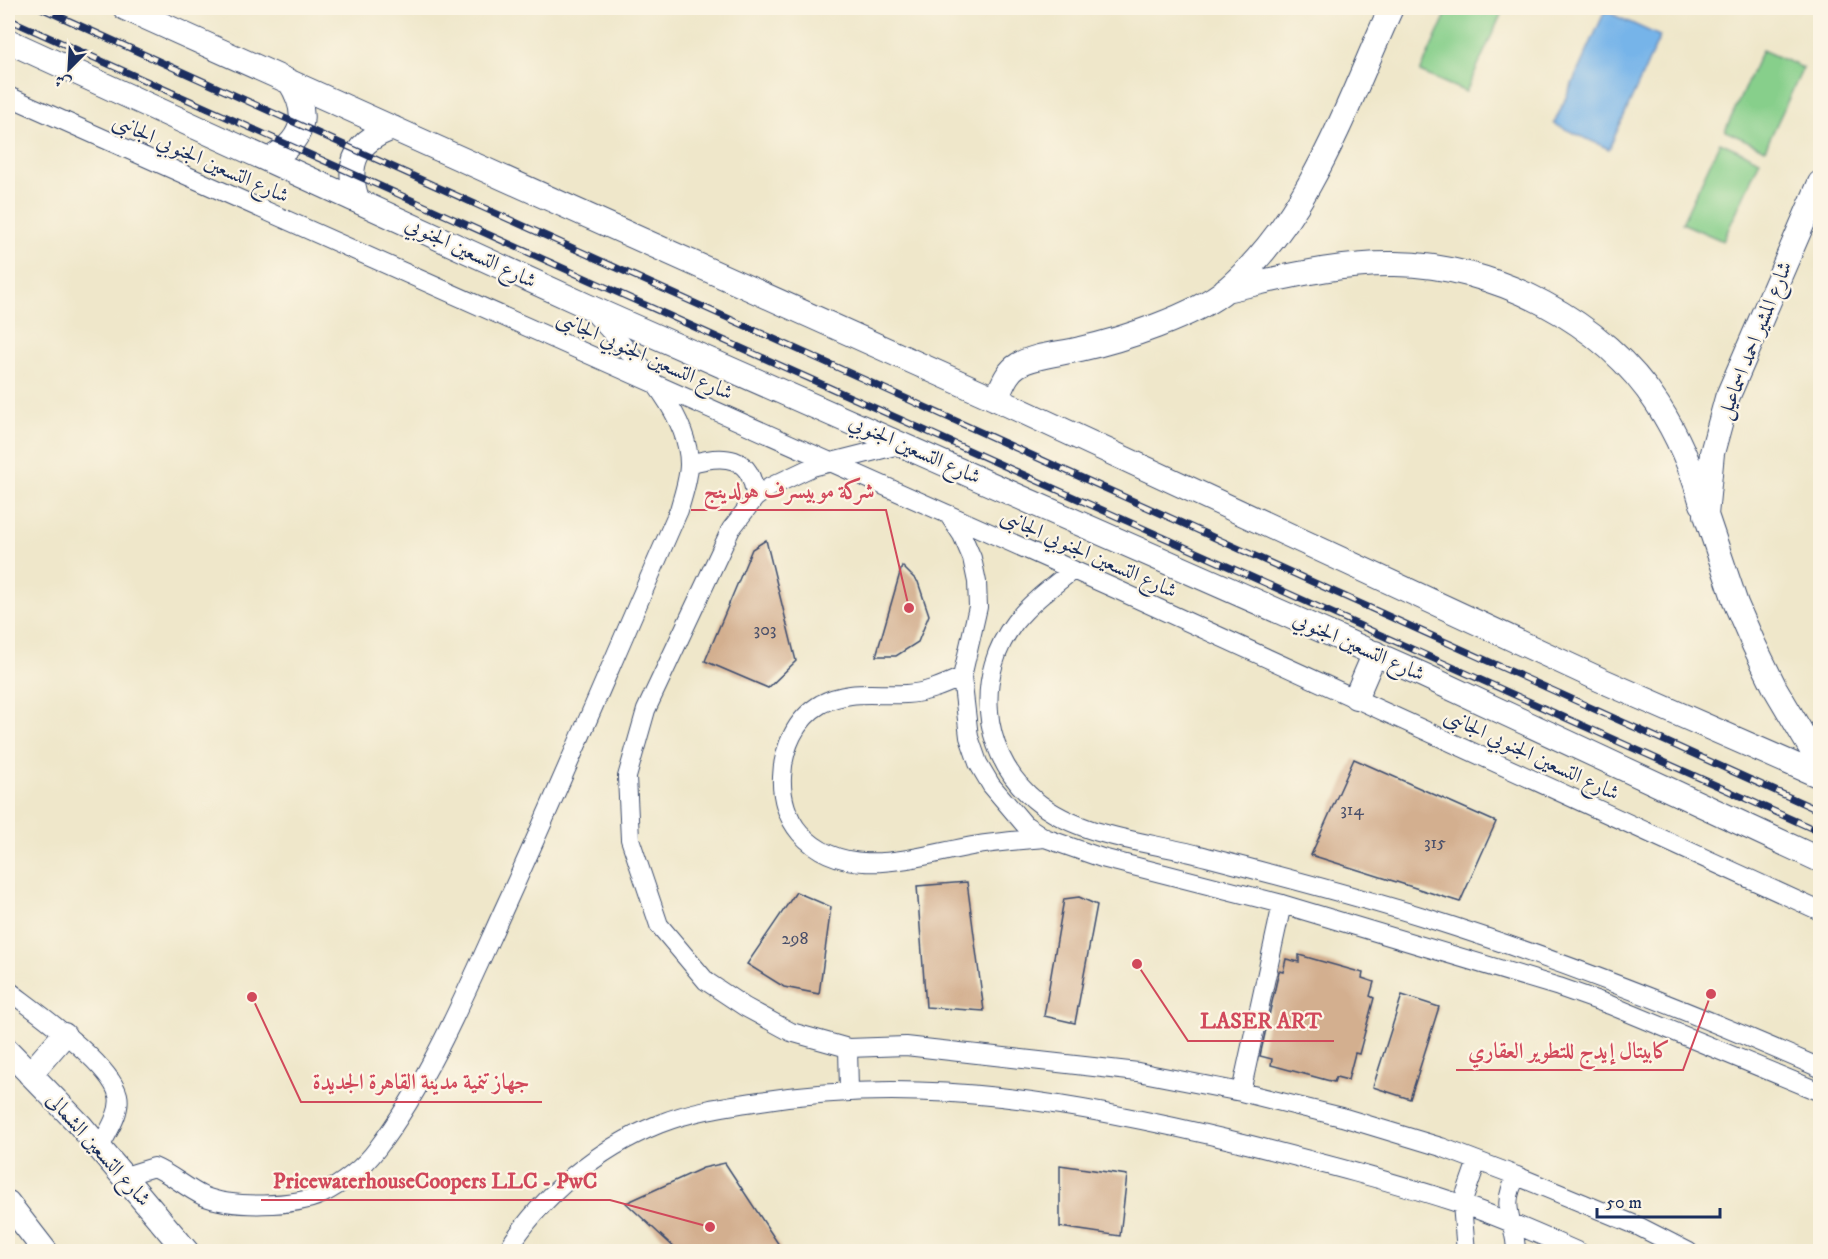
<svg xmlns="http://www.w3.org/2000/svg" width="1828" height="1259" font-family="'IM FELL DW Pica',Amiri,serif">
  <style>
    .green { fill: #87cf8b; stroke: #517f74; stroke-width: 1.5 }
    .water { fill: #76b4e9; stroke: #4872a4; stroke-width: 1.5 }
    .building { fill: #d3af8f }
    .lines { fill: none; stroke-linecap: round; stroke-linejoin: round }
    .minor-casing { stroke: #3b4b6e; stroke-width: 20 }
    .major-casing { stroke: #3b4b6e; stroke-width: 26 }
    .minor { stroke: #fff; stroke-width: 18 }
    .major { stroke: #fff; stroke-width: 24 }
    .rail-casing { stroke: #1b2f5e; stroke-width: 7 }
    .rail { stroke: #fcf5e5; stroke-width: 4.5; stroke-dasharray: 14; stroke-linecap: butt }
    .labels { text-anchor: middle; stroke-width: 4.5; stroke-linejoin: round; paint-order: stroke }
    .number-label { font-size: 18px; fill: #494f6a }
    .street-label { font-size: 21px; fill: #1b2f5e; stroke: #fcf5e5 }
    .leader { fill: none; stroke: #d1495b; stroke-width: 2 }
    .callout-dot { fill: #d1495b; stroke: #fcf5e5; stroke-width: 2 }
    .callout-label { font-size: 22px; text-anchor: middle; font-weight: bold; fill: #d1495b; stroke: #fcf5e5; stroke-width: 4.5; stroke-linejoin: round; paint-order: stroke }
  </style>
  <rect width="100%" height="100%" fill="#fcf5e5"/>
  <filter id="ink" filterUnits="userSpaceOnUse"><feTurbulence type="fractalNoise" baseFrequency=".0167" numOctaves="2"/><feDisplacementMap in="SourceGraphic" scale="12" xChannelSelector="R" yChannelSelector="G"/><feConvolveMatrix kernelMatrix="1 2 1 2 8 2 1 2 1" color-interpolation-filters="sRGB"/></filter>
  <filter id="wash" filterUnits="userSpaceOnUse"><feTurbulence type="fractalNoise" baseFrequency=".008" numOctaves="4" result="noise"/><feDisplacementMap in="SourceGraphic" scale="24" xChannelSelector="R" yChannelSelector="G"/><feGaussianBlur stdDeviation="1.35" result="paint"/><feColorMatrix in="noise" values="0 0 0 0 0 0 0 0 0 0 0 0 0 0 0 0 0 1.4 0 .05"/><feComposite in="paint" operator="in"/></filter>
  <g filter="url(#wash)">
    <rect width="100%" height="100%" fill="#efe7ca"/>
    <!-- green -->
    <path class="green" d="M 1449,8 L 1504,8 L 1466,92 L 1420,72 Z
      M 1762,50 L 1803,68 L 1765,149 L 1725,131 Z
      M 1720,142 L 1760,160 L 1723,241 L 1682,223 Z"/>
    <!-- water -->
    <path class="water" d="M 1605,11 L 1660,36 L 1609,149 L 1554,124 Z"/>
    <g id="blocks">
      <!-- building -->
      <path class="building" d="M 766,540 L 796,661 L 768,688 L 705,661 L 752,549 Z
        M 902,566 L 918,582 L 929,615 L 918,642 L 896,656 L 876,656 Z
        M 1354,759 L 1496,822 L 1460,902 L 1311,855 Z
        M 967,882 L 984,1011 L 926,1007 L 917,886 Z
        M 796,892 L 831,907 L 819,994 L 784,987 L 747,964 Z
        M 1079,897 L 1097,905 L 1075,1023 L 1044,1016 L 1064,899 Z
        M 1299,955 L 1363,973 L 1362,978 L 1374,982 L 1370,996 L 1374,998 L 1359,1054 L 1355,1053 L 1348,1080 L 1336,1077 L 1334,1082 L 1271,1065 L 1272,1059 L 1260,1056 L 1279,971 L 1283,972 L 1286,959 L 1299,962 Z
        M 1402,995 L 1439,1007 L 1410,1099 L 1373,1087 Z
        M 725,1163 L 783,1251 L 678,1251 L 626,1203 L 703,1168 Z
        M 1060,1165 L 1127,1175 L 1120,1236 L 1060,1227 Z"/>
    </g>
  </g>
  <g filter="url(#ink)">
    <use href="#blocks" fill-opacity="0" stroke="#3b4b6e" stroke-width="1.5"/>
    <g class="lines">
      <!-- minor casing -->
      <g class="minor-casing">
        <path id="minor" d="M 8,96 L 1118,590 L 1820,911
          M 903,444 L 812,467 L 770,487 L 755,498 L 731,529 L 646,710 L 627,777 L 630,839 L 659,925 L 706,981 L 745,1007 L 791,1032 L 848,1048 L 906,1046 L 1138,1072 L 1241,1092 L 1342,1117 L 1441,1147 L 1517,1176 L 1638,1226 L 1689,1252
          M 689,464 C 723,454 753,454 755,498
          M 948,514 L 962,535 L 972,558 L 977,582 L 978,607 L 962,677 L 969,737 L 978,763 L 991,785 L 1024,824 L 1045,838 L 1102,858 L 1282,904 L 1559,987 L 1610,1005 L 1820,1092
          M 1073,570 C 1053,586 1031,602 1015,622 C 975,674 981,749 1028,794 C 1073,837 1142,840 1199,855 C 1276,875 1354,895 1430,919 C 1563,961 1692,1012 1820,1068
          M 962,677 C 944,685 926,693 906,694 C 876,696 849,689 821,704 C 795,719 783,749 782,777 C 781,797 787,818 800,833 C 844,883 916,856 972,846 C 996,842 1021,840 1045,838
          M 8,990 C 35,1011 110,1063 118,1095 C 122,1112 107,1133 100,1147
          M 848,1048 L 849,1090
          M 1241,1092 L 1282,904
          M 125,1176 L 154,1167 C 171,1174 186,1188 203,1196 C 231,1208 295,1207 322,1194 C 342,1184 364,1167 377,1149 C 430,1079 467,990 503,911 C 564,778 620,643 679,510 C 683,495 689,479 689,464 C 689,408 625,349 590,309
          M 506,1252 C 542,1195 597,1149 659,1124 C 691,1111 726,1106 760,1101 C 925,1075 1078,1103 1239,1142 C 1313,1161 1388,1180 1461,1204 C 1501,1217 1540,1235 1579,1252
          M 1466,1252 L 1462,1204 L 1477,1161
          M 1516,1252 C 1516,1221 1498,1208 1517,1176"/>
      </g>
      <!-- major casing -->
      <g class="major-casing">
        <path id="major" d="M 125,8 L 996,399 L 1601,680 L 1820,776
          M 8,41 L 587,306 L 1423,675 L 1820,860
          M 268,160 C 304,141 311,116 290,82
          M 1820,183 L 1727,398 L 1712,453 L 1706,515 L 1736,604 L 1754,645 L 1775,688 L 1820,764
          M 357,199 C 345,163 356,141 393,128
          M 1225,290 C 1282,278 1337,263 1395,264 C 1495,265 1604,321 1658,405 C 1678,436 1692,469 1702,504
          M 996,399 C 1002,387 1006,372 1018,365 C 1034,355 1061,354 1080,349 C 1121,340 1195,316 1227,289 C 1311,216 1346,106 1391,8
          M 1356,697 L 1375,653
          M 8,1051 L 80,1125 L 187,1252
          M 30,1074 L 64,1035
          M 8,1203 L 46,1252"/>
      </g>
      <!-- minor -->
      <use href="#minor" class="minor"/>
      <!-- major -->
      <use href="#major" class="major"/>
      <!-- rail casing -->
      <g class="rail-casing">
        <path id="rail" d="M 41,8 L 1820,811
          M 8,19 L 1820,832"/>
      </g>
      <!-- rail -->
      <use href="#rail" class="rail"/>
    </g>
  </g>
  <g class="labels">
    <!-- number labels -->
    <g class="number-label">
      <text x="765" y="635">303</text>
      <text x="1352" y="815">314</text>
      <text x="1435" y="848">315</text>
      <text x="795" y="944">298</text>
    </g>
    <!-- street labels -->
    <g class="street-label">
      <text transform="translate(201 158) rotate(24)" y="7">شارع التسعين الجنوبي الجانبى</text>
      <text transform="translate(471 252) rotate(25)" y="7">شارع التسعين الجنوبي</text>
      <text transform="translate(1754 340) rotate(-68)" y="7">شارع المشير احمد اسماعيل</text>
      <text transform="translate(645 355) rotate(24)" y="7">شارع التسعين الجنوبي الجانبى</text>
      <text transform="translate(915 449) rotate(24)" y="7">شارع التسعين الجنوبي</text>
      <text transform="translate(1089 553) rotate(24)" y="7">شارع التسعين الجنوبي الجانبى</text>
      <text transform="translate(1359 646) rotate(24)" y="7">شارع التسعين الجنوبي</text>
      <text transform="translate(1532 754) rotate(25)" y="7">شارع التسعين الجنوبي الجانبى</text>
      <text transform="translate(99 1149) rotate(48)" y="7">شارع التسعين الشمالى</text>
    </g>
  </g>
  <!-- callouts -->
  <path class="leader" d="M909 608L886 510H691M1137 964L1188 1041H1334M1711 994L1683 1070H1456M252 997L301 1102H542M710 1227L610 1200H261"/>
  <g class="callout-dot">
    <circle cx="909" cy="608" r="6"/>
    <circle cx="1137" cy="964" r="6"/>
    <circle cx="1711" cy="994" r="6"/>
    <circle cx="252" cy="997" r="6"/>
    <circle cx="710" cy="1227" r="6"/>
  </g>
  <g class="callout-label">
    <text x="789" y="498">شركة موبيسرف هولدينج</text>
    <text x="1261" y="1028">LASER ART</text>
    <text x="1569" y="1058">كابيتال إيدج للتطوير العقاري</text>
    <text x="421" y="1089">جهاز تنمية مدينة القاهرة الجديدة</text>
    <text x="435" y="1188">PricewaterhouseCoopers LLC - PwC</text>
  </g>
  <!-- margin -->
  <rect width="1828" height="1259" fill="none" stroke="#fcf5e5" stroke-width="30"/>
  <!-- north arrow -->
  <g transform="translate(69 69) rotate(204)" stroke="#fcf5e5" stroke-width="4.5" paint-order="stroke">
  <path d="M0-4.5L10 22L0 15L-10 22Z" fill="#1b2f5e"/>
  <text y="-9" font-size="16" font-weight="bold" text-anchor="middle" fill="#1b2f5e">ش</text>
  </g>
  <!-- scale -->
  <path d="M1597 1208v9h123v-9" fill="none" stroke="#1b2f5e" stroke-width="3"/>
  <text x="1606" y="1208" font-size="18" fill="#1b2f5e" stroke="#fcf5e5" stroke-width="4.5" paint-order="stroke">50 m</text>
</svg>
